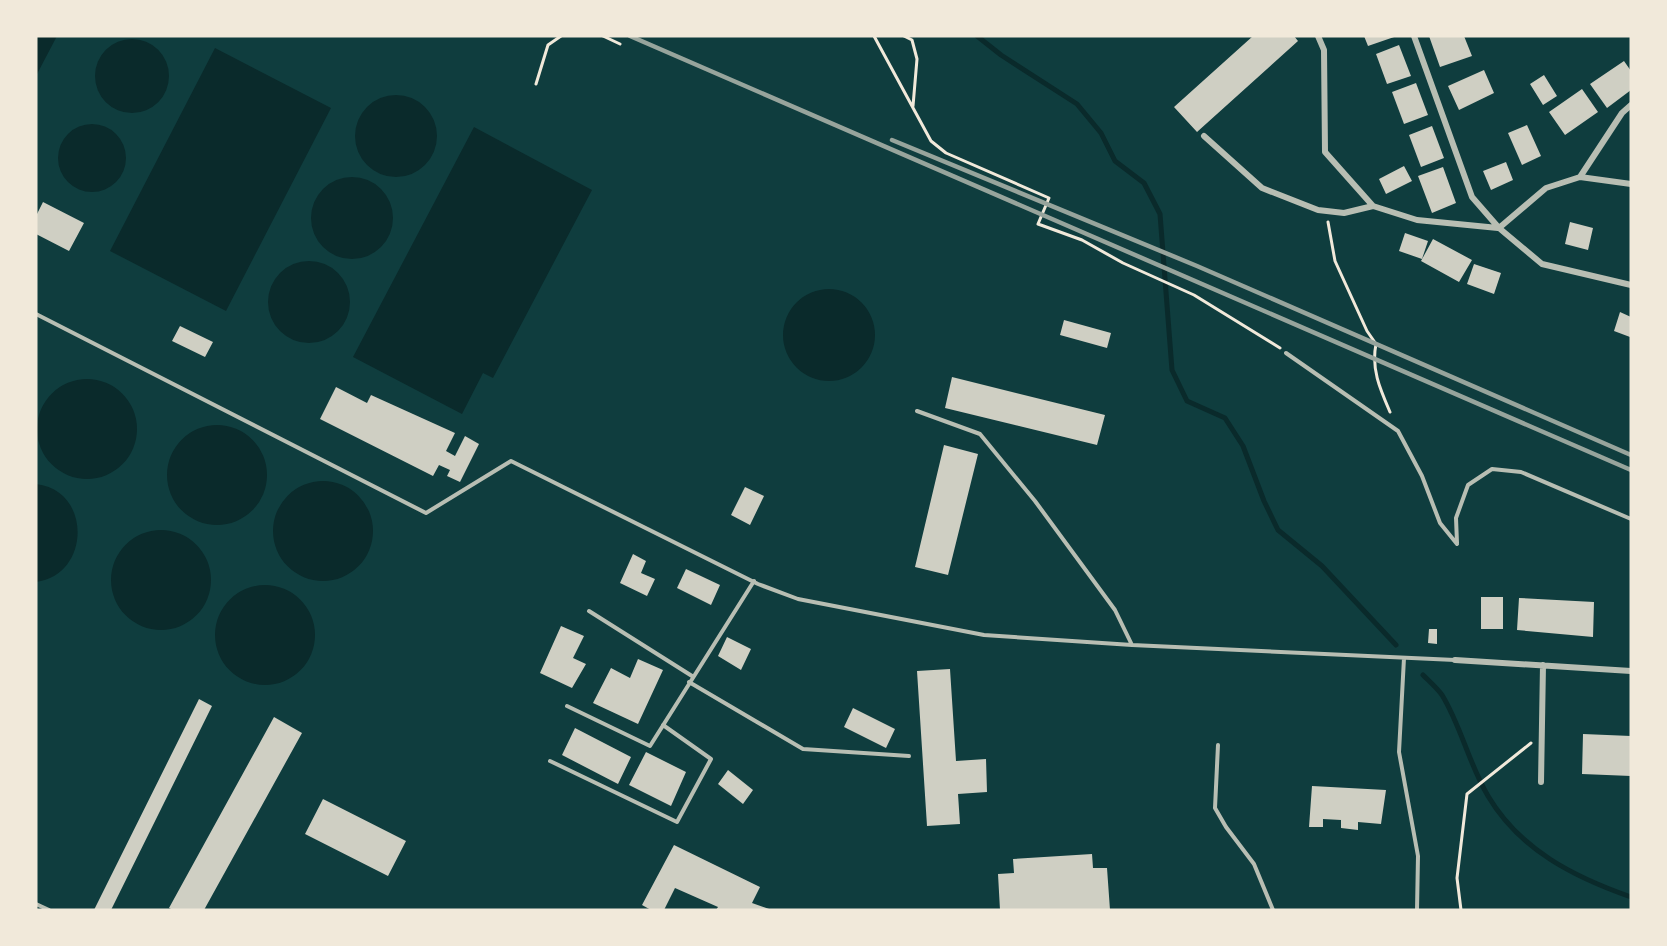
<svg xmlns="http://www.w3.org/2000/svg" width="1667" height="946" font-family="'Exo 2',sans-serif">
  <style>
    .water { fill: #0a2a2b }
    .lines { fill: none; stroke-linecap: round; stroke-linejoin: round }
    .stream { stroke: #0a2a2b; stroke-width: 5 }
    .building { fill: #cfcfc3 }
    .path { stroke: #f1e9da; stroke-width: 3 }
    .service { stroke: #b8beb3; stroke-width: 4 }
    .minor { stroke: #b8beb3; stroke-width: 6 }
    .rail { stroke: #97a49c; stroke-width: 4.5 }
  </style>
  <rect width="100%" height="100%" fill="#0f3d3e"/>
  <!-- water -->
  <path class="water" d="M 36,36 L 57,36 L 36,76 Z
    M95 76a37 37 0 1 1 74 0a37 37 0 1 1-74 0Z
    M 215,48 L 331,108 L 226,311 L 110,251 Z
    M355 136a41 41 0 1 1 82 0a41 41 0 1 1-82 0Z
    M58 158a34 34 0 1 1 68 0a34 34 0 1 1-68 0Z
    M 474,127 L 592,190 L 493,378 L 483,373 L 462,414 L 353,357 Z
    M311 218a41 41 0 1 1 82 0a41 41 0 1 1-82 0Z
    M268 302a41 41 0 1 1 82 0a41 41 0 1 1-82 0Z
    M783 335a46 46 0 1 1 92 0a46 46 0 1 1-92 0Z
    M37 429a50 50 0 1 1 100 0a50 50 0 1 1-100 0Z
    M167 475a50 50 0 1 1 100 0a50 50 0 1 1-100 0Z
    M273 531a50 50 0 1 1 100 0a50 50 0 1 1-100 0Z
    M 36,484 C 92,490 91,575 36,582 Z
    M111 580a50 50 0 1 1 100 0a50 50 0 1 1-100 0Z
    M215 635a50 50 0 1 1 100 0a50 50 0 1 1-100 0Z"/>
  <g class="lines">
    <!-- stream -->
    <path class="stream" d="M 977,36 L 1001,55 L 1077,104 L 1101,133 L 1115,161 L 1144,183 L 1160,214 L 1172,370 L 1187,401 L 1225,418 L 1243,446 L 1264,501 L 1278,530 L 1322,566 L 1396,645
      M 1423,675 C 1429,681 1437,688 1442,695 C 1461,726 1469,764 1488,796 C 1520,850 1574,877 1631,897"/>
  </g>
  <!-- building -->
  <path class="building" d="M 1253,36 L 1294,36 L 1298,41 L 1197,132 L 1174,107 Z
    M 1364,36 L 1397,36 L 1368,46 Z
    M 1429,36 L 1464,36 L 1472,56 L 1440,67 Z
    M 1399,45 L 1411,76 L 1387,84 L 1376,54 Z
    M 1624,61 L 1631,71 L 1631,90 L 1607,108 L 1590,84 Z
    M 1484,70 L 1494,93 L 1459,110 L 1448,86 Z
    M 1544,75 L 1557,96 L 1543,105 L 1530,84 Z
    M 1416,83 L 1428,115 L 1404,124 L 1392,92 Z
    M 1582,89 L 1598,112 L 1565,135 L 1549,112 Z
    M 1527,125 L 1541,156 L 1522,165 L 1508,133 Z
    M 1432,126 L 1444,158 L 1421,167 L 1409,135 Z
    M 1506,162 L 1513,180 L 1491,190 L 1483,171 Z
    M 1404,166 L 1412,181 L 1386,194 L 1379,179 Z
    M 1443,167 L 1456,203 L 1432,213 L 1418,176 Z
    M 43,202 L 84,223 L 69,251 L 36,234 L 36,216 Z
    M 1570,222 L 1593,228 L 1588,250 L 1565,244 Z
    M 1405,233 L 1428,241 L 1422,259 L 1399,251 Z
    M 1433,239 L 1472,260 L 1459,282 L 1421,261 Z
    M 1474,264 L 1501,273 L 1494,294 L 1467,284 Z
    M 1620,312 L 1631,317 L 1630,337 L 1614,331 Z
    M 1064,320 L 1111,333 L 1107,348 L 1060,335 Z
    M 180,326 L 213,342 L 205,357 L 172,341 Z
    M 952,377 L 1105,415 L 1097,445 L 945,408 Z
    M 336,387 L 367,403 L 371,395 L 455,433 L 446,451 L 455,456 L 465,436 L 479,444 L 460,482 L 447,476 L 450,470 L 439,465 L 433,476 L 320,419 Z
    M 944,445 L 978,454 L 948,575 L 915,567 Z
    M 745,487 L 764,496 L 750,525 L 731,515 Z
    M 633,554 L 646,561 L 641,573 L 655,579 L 647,596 L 620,583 Z
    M 686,569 L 720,585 L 711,605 L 677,588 Z
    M 1481,597 L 1503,597 L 1503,629 L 1481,629 Z
    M 1519,598 L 1594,602 L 1593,637 L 1517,630 Z
    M 561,626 L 584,636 L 573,658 L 586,664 L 572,688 L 540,673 Z
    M 1429,629 L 1437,629 L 1437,644 L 1428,643 Z
    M 727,637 L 751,649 L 741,670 L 718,656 Z
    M 638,659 L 663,670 L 638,724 L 593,703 L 611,668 L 630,678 Z
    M 950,669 L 956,761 L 986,759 L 987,792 L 958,794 L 960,824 L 927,826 L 917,671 Z
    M 199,699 L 212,706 L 111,910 L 94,910 Z
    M 853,708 L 895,729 L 886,748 L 844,727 Z
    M 274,717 L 302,733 L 204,910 L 173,910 L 169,908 Z
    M 575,728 L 631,757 L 618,784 L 562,755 Z
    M 1583,734 L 1631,736 L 1631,776 L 1582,774 Z
    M 646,752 L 686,772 L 671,806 L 629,785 Z
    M 728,770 L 753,790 L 743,804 L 718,784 Z
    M 1312,786 L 1386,790 L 1381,824 L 1358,822 L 1358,830 L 1341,828 L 1341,820 L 1323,819 L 1323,827 L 1309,827 Z
    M 323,799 L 406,841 L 388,876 L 305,834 Z
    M 674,845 L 760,887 L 752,903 L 772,910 L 716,910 L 718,907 L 675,888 L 664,910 L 651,910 L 642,905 Z
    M 1092,854 L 1093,868 L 1107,868 L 1110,910 L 1000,910 L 998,874 L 1014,873 L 1013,859 Z"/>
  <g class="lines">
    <!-- path -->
    <path class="path" d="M 603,36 L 620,44
      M 874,36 L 931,141 L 946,153 L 1049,198 L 1038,224 L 1082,240 L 1123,263 L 1194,295 L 1280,348
      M 904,36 L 912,40 L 917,59 L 913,106
      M 536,84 L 548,45 L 561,36
      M 1328,222 L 1335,261 L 1367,331 L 1376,344 C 1371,369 1380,389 1390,412
      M 1461,910 L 1457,878 L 1467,794 L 1531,743"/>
    <!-- service -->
    <path class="service" d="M 36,314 L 426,513 L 511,461 L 758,584 L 798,599 L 984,635 L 1132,645 L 1455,660
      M 1286,353 L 1398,431 L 1422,476 L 1440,523 L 1457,544
      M 917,411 L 980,434 L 1035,501 L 1115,610 L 1132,645
      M 1457,543 L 1456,518 L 1468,485 L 1492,469 L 1521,472 L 1631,519
      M 589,611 L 692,676
      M 1404,658 L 1399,752 L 1418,856 L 1417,910
      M 689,682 L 803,749 L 909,756
      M 567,706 L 650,746 L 754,581
      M 1218,745 L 1215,808 L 1226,827 L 1254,864 L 1273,910
      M 550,761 L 677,822 L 711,759 L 663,725
      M 36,904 L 49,910"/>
    <!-- minor -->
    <path class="minor" d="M 1318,36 L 1324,50 L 1325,152 L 1373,206 L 1417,220 L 1498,228
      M 1414,36 L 1472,197 L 1499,228 L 1542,264 L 1631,285
      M 1204,136 L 1262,188 L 1318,210 L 1344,213 L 1373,206
      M 1580,177 L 1622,113 L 1631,105
      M 1499,228 L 1546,188 L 1580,177 L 1631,184
      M 1455,660 L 1631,671
      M 1541,782 L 1543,665"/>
    <!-- rail -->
    <path class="rail" d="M 630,36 L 1631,470
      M 892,140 L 1197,266 L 1631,455"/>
  </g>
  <!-- border -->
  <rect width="1667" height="946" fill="none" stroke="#f1e9da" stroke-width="75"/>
</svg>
